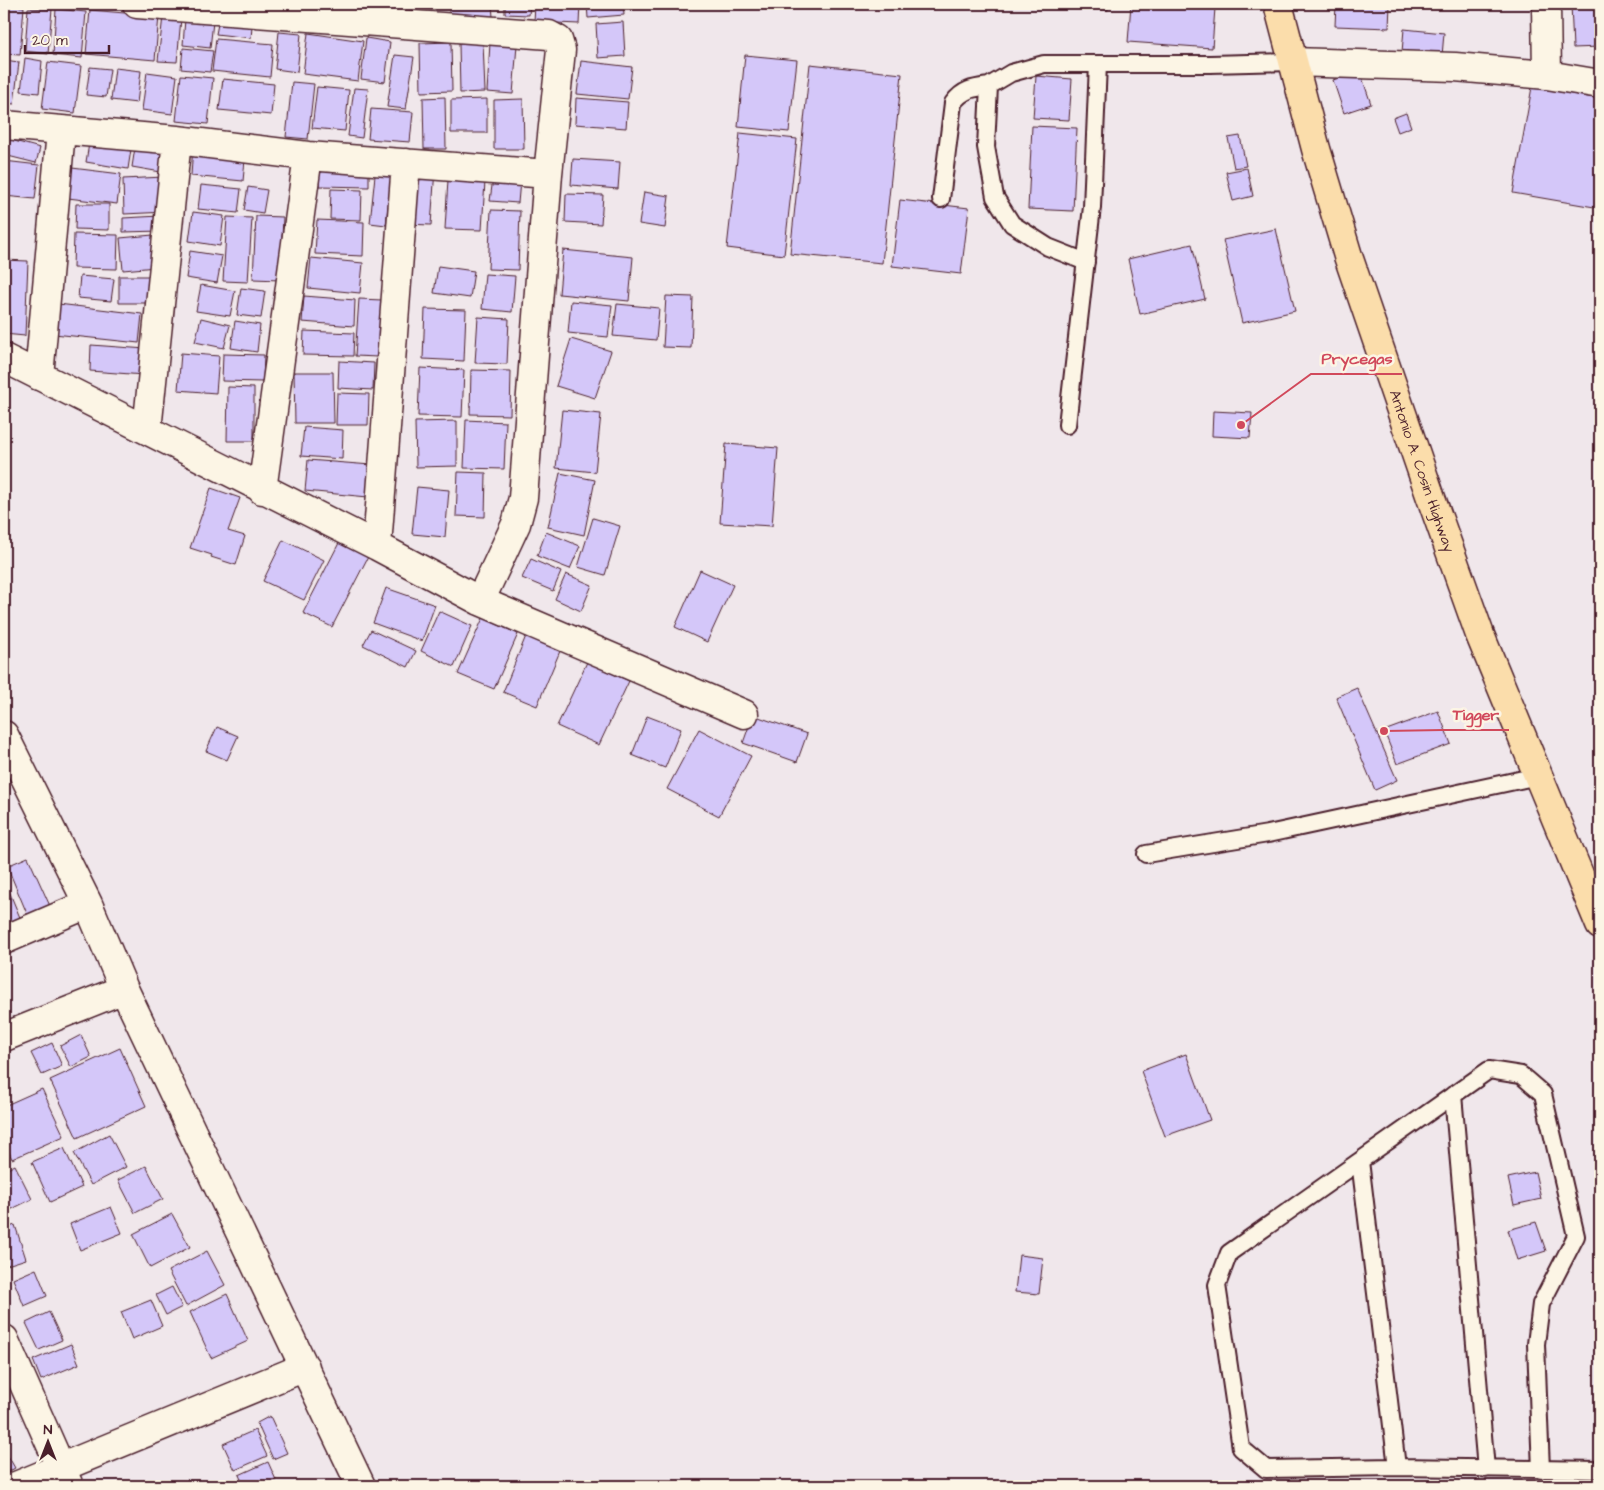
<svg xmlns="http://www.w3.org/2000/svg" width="1604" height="1490" font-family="'Architects Daughter',sans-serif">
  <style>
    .building { fill: #d4c7f9; stroke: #4a1f2b }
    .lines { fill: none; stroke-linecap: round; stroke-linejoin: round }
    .lane-casing { stroke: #4a1f2b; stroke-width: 20 }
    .street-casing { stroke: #4a1f2b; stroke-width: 31 }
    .highway-casing { stroke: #4a1f2b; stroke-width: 31 }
    .lane { stroke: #fcf5e5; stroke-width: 16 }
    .street { stroke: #fcf5e5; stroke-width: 28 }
    .highway { stroke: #fbddab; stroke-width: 28 }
    .labels { text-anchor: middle; stroke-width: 5; stroke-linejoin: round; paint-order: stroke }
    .street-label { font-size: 15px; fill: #4a1f2b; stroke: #fcf5e5 }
    .leader { fill: none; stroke: #d1495b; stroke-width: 2 }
    .callout-dot { fill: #d1495b; stroke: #fcf5e5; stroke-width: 2 }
    .callout-label { font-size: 16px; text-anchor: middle; font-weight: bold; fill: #d1495b; stroke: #fcf5e5; stroke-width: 5; stroke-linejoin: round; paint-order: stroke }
  </style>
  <rect width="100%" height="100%" fill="#f0e7eb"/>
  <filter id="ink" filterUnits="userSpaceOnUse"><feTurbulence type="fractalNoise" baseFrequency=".02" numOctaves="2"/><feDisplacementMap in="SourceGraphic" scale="10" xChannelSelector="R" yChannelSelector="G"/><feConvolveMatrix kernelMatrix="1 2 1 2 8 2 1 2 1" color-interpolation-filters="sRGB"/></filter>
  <g filter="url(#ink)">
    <!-- building -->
    <path class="building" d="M 373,4 L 427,4 L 427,9 L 373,8 Z
      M 449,4 L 492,4 L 493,17 L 449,18 Z
      M 505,4 L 530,4 L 529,15 L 505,14 Z
      M 535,4 L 580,4 L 579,24 L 534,22 Z
      M 587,4 L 623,4 L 624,15 L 588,18 Z
      M 1088,4 L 1109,4 L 1108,10 L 1088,8 Z
      M 1131,4 L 1154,4 L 1215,8 L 1212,48 L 1128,42 Z
      M 1336,4 L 1390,4 L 1389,28 L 1335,26 Z
      M 1571,4 L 1600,4 L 1600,47 L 1573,48 Z
      M 4,5 L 24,7 L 20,55 L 4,54 Z
      M 28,8 L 52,9 L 48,54 L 25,51 Z
      M 56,9 L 86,12 L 82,58 L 53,55 Z
      M 90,10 L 159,16 L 155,60 L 86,54 Z
      M 163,16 L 181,18 L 177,62 L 158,61 Z
      M 185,19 L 213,22 L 210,48 L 183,45 Z
      M 623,22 L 625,56 L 598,58 L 596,24 Z
      M 218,24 L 252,27 L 251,38 L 216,34 Z
      M 1404,29 L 1444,33 L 1442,56 L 1402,52 Z
      M 279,32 L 301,34 L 297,72 L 275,69 Z
      M 308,33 L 363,41 L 358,81 L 303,74 Z
      M 366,38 L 390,42 L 385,82 L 361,79 Z
      M 216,39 L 273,44 L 270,77 L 212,71 Z
      M 451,42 L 452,91 L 421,92 L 420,43 Z
      M 483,42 L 485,92 L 460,93 L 459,43 Z
      M 490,43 L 517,45 L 513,94 L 487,92 Z
      M 183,48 L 213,51 L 210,72 L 181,69 Z
      M 395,55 L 414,57 L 406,109 L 387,107 Z
      M 745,55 L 797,60 L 789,132 L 738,127 Z
      M 25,58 L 42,61 L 39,93 L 21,91 Z
      M 4,60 L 19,62 L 14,104 L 4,103 Z
      M 581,61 L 632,67 L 628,99 L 577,94 Z
      M 48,62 L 81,66 L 75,113 L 42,109 Z
      M 810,64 L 902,74 L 882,263 L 790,254 Z
      M 90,67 L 110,69 L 106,97 L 86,95 Z
      M 115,68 L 141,71 L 137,103 L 111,100 Z
      M 1360,71 L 1371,104 L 1344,113 L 1333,80 Z
      M 147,72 L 177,76 L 172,114 L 142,110 Z
      M 181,75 L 213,78 L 208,124 L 176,121 Z
      M 1036,76 L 1072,79 L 1069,120 L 1033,118 Z
      M 223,79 L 274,84 L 271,115 L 219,110 Z
      M 292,82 L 314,84 L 308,139 L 286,137 Z
      M 317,87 L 349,90 L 345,131 L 312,128 Z
      M 1532,87 L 1600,99 L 1600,208 L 1513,193 Z
      M 354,88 L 368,89 L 362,138 L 348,136 Z
      M 445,97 L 446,149 L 424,149 L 423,98 Z
      M 576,98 L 628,102 L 626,128 L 575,124 Z
      M 487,99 L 487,133 L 451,133 L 451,100 Z
      M 523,99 L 524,149 L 494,149 L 494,100 Z
      M 371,109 L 413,112 L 410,142 L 368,139 Z
      M 1406,113 L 1411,127 L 1398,132 L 1393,118 Z
      M 1032,126 L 1077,128 L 1073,211 L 1028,209 Z
      M 740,133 L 797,139 L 784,255 L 727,248 Z
      M 1240,136 L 1246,166 L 1234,168 L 1228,138 Z
      M 90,137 L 132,143 L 128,169 L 86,162 Z
      M 7,139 L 40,148 L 36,163 L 4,155 Z
      M 136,141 L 166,145 L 161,172 L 132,167 Z
      M 193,145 L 246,149 L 243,181 L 191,176 Z
      M 573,159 L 620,162 L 618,189 L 571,185 Z
      M 4,161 L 39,165 L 35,199 L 4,196 Z
      M 320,162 L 369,162 L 369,187 L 319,186 Z
      M 376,166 L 392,168 L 386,225 L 370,223 Z
      M 72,168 L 121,174 L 117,204 L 68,198 Z
      M 409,168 L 435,169 L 431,225 L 405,224 Z
      M 1247,168 L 1253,196 L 1233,201 L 1226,172 Z
      M 164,177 L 166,212 L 124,214 L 123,179 Z
      M 493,178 L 520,181 L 518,203 L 490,201 Z
      M 448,180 L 485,181 L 482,230 L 445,229 Z
      M 201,185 L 241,189 L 238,213 L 198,209 Z
      M 248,187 L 267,190 L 263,213 L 244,210 Z
      M 331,189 L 362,190 L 361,220 L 330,219 Z
      M 644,192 L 669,196 L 665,228 L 639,224 Z
      M 566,194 L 603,195 L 601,224 L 565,222 Z
      M 900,200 L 969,208 L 961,274 L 892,266 Z
      M 76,204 L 109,204 L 109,230 L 75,229 Z
      M 491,210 L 520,211 L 518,270 L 488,269 Z
      M 193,212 L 224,216 L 220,246 L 189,241 Z
      M 160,216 L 161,231 L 123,232 L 123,218 Z
      M 256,216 L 283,217 L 280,280 L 253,279 Z
      M 227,217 L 252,218 L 248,282 L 223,281 Z
      M 317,220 L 364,222 L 363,256 L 315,254 Z
      M 1276,229 L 1295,311 L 1242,323 L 1223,240 Z
      M 74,234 L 118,235 L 117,269 L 73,268 Z
      M 153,235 L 156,267 L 123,270 L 120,238 Z
      M 1192,244 L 1205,299 L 1140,314 L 1128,259 Z
      M 563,250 L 633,257 L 629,301 L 559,294 Z
      M 190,251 L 222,256 L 217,283 L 186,278 Z
      M 311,258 L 363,263 L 360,293 L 308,288 Z
      M 4,260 L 28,261 L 25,336 L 4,334 Z
      M 438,266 L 474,271 L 470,298 L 434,293 Z
      M 485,274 L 515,276 L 512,312 L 482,309 Z
      M 80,276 L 114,279 L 111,301 L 78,298 Z
      M 119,276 L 152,276 L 152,303 L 119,303 Z
      M 201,285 L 235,291 L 230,316 L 196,311 Z
      M 241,288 L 265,291 L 261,318 L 237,315 Z
      M 304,296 L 355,300 L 354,326 L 302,322 Z
      M 666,296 L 693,297 L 691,348 L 663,347 Z
      M 359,299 L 382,300 L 378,357 L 355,356 Z
      M 571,301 L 612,305 L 608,337 L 568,333 Z
      M 58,304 L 142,314 L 139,343 L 54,334 Z
      M 617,304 L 659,308 L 656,340 L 613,336 Z
      M 425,309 L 466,310 L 464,361 L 423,359 Z
      M 478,317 L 509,319 L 507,364 L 475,363 Z
      M 201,318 L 230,325 L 224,348 L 195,342 Z
      M 235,321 L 260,325 L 257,352 L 231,348 Z
      M 304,331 L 354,333 L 353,356 L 303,355 Z
      M 571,339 L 611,351 L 595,398 L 556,386 Z
      M 91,345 L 146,349 L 144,375 L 90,371 Z
      M 181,353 L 219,356 L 216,393 L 178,390 Z
      M 223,354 L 264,355 L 263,382 L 222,381 Z
      M 339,361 L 374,363 L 373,390 L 338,388 Z
      M 420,368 L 464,370 L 462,417 L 418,416 Z
      M 471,370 L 511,371 L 510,415 L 470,414 Z
      M 294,372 L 333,372 L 334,423 L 295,423 Z
      M 228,387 L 254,388 L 254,441 L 227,441 Z
      M 337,393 L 369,394 L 368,425 L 336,425 Z
      M 562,410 L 601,414 L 595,472 L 556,468 Z
      M 1213,411 L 1252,413 L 1250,438 L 1212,436 Z
      M 466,420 L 506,422 L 504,469 L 464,468 Z
      M 457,421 L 457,466 L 416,467 L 415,422 Z
      M 304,427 L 343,430 L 342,459 L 301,456 Z
      M 726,444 L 778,448 L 772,526 L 720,523 Z
      M 308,460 L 371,465 L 368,497 L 305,491 Z
      M 458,472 L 486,473 L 485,517 L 456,516 Z
      M 560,473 L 595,480 L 584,535 L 548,527 Z
      M 417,487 L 449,490 L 445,537 L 412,534 Z
      M 211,488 L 240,498 L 228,531 L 245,536 L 236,565 L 211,557 L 212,555 L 190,548 Z
      M 593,518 L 620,526 L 605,575 L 578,567 Z
      M 546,532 L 580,546 L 570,569 L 537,556 Z
      M 283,540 L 324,560 L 304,600 L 263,581 Z
      M 340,541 L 369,555 L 332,627 L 303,613 Z
      M 531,559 L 561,572 L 553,591 L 522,578 Z
      M 700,570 L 733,585 L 707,642 L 675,627 Z
      M 566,574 L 592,585 L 581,611 L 555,599 Z
      M 386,588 L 435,605 L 422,641 L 373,623 Z
      M 439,611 L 472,626 L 454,667 L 421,651 Z
      M 483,618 L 518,634 L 494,689 L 458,674 Z
      M 371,630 L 416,651 L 408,667 L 363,645 Z
      M 526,636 L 560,651 L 537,706 L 503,692 Z
      M 587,662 L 629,681 L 599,745 L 557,726 Z
      M 1357,688 L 1397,780 L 1375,790 L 1336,697 Z
      M 1438,711 L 1451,744 L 1397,764 L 1384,731 Z
      M 753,715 L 807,734 L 797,762 L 743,743 Z
      M 647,716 L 681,729 L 665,768 L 632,755 Z
      M 217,727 L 238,736 L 227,760 L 206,751 Z
      M 699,729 L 751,756 L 719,816 L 667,789 Z
      M 28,857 L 50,906 L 28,916 L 7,866 Z
      M 4,879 L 21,920 L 4,927 Z
      M 81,1035 L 91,1057 L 71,1067 L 60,1046 Z
      M 52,1043 L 62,1066 L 42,1075 L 31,1053 Z
      M 120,1048 L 146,1106 L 77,1138 L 50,1080 Z
      M 1186,1054 L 1210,1120 L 1165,1136 L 1141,1071 Z
      M 42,1089 L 64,1136 L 12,1159 L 4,1141 L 4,1106 Z
      M 109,1134 L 126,1167 L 91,1185 L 74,1153 Z
      M 64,1148 L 82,1187 L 50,1202 L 32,1162 Z
      M 15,1165 L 32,1199 L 4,1213 L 4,1171 Z
      M 146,1166 L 163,1199 L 135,1213 L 118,1180 Z
      M 1535,1172 L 1541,1199 L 1514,1205 L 1508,1178 Z
      M 111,1207 L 122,1233 L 80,1250 L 70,1224 Z
      M 172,1214 L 190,1247 L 150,1268 L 133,1234 Z
      M 1536,1222 L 1546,1251 L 1517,1260 L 1508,1230 Z
      M 15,1225 L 26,1259 L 4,1266 L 4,1229 Z
      M 207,1251 L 225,1285 L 186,1306 L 168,1271 Z
      M 1019,1255 L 1043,1258 L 1039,1294 L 1015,1292 Z
      M 36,1269 L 47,1296 L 24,1306 L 13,1279 Z
      M 172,1287 L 182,1307 L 166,1315 L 156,1295 Z
      M 227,1294 L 248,1341 L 211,1358 L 190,1312 Z
      M 151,1300 L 162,1326 L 132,1339 L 121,1312 Z
      M 49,1312 L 62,1340 L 39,1350 L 26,1323 Z
      M 71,1344 L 79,1364 L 41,1380 L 33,1360 Z
      M 270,1416 L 287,1453 L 273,1459 L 257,1423 Z
      M 255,1430 L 267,1456 L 235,1470 L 223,1444 Z
      M 4,1449 L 15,1468 L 4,1474 Z
      M 268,1462 L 276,1480 L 262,1486 L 244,1486 L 239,1475 Z"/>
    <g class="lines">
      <!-- lane casing -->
      <g class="lane-casing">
        <path id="lane" d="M 941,199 L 953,103 C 963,89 974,88 989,86
          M 1086,262 L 1048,247 L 1012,224 L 995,197 L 986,147 L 989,86 L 1011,73 L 1044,64 L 1210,64 L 1292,62
          M 1067,425 L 1092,207 L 1098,64
          M 1146,854 L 1268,834 L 1538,776
          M 1453,1095 L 1486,1469
          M 1360,1161 L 1397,1467
          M 1541,1470 L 1536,1344 L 1541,1304 L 1576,1236 L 1543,1094 L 1521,1075 L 1489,1070 L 1229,1253 L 1217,1285 L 1241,1448 L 1266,1469 L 1397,1467 L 1600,1470"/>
      </g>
      <!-- street casing -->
      <g class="street-casing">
        <path id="street" d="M 137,4 L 549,35 L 558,40 L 561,50 L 548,174 L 523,498 L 516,524 L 480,601
          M 1546,4 L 1547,75
          M 1292,62 L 1455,67 L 1547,75 L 1600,84
          M 4,125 L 177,140 L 308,156 L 548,174
          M 4,358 L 377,546 L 480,601 L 744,714
          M 39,376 L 61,131
          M 147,430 L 177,140
          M 262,490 L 308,156
          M 377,546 L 406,163
          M 4,735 L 88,904 L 124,989 L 361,1486
          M 4,940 L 88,904
          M 4,1037 L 124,989
          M 4,1339 L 69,1486
          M 16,1486 L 305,1367"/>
      </g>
      <!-- highway casing -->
      <g class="highway-casing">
        <g id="highway">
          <path id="s1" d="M 1278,4 L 1316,149 L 1348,256 L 1430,495 L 1480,635 L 1600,925"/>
        </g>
      </g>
      <!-- lane -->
      <use href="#lane" class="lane"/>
      <!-- street -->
      <use href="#street" class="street"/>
      <!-- highway -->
      <use href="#highway" class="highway"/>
    </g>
  </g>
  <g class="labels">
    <!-- street labels -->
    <g class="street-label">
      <text dy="5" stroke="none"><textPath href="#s1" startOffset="489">Antonio A. Cosin Highway</textPath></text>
    </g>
  </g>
  <!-- callouts -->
  <path class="leader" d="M1241 425L1311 374H1402M1384 731L1443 730H1509"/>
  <g class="callout-dot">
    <circle cx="1241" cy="425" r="5"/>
    <circle cx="1384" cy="731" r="5"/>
  </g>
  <g class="callout-label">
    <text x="1357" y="364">Prycegas</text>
    <text x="1476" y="720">Tigger</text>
  </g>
  <!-- margin -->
  <rect width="1604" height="1490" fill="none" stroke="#fcf5e5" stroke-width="20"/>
  <rect x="10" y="10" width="1584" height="1470" fill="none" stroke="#4a1f2b" stroke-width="2" filter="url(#ink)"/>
  <!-- north arrow -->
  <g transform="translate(48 1442)" stroke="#fcf5e5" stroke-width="4" paint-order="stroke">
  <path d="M0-4L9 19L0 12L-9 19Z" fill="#4a1f2b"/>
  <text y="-8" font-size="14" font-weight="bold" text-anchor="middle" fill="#4a1f2b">N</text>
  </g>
  <!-- scale -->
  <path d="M25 45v8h84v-8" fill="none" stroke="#4a1f2b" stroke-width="2.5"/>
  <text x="32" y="45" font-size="15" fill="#4a1f2b" stroke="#fcf5e5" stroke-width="4" paint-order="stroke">20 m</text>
</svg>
